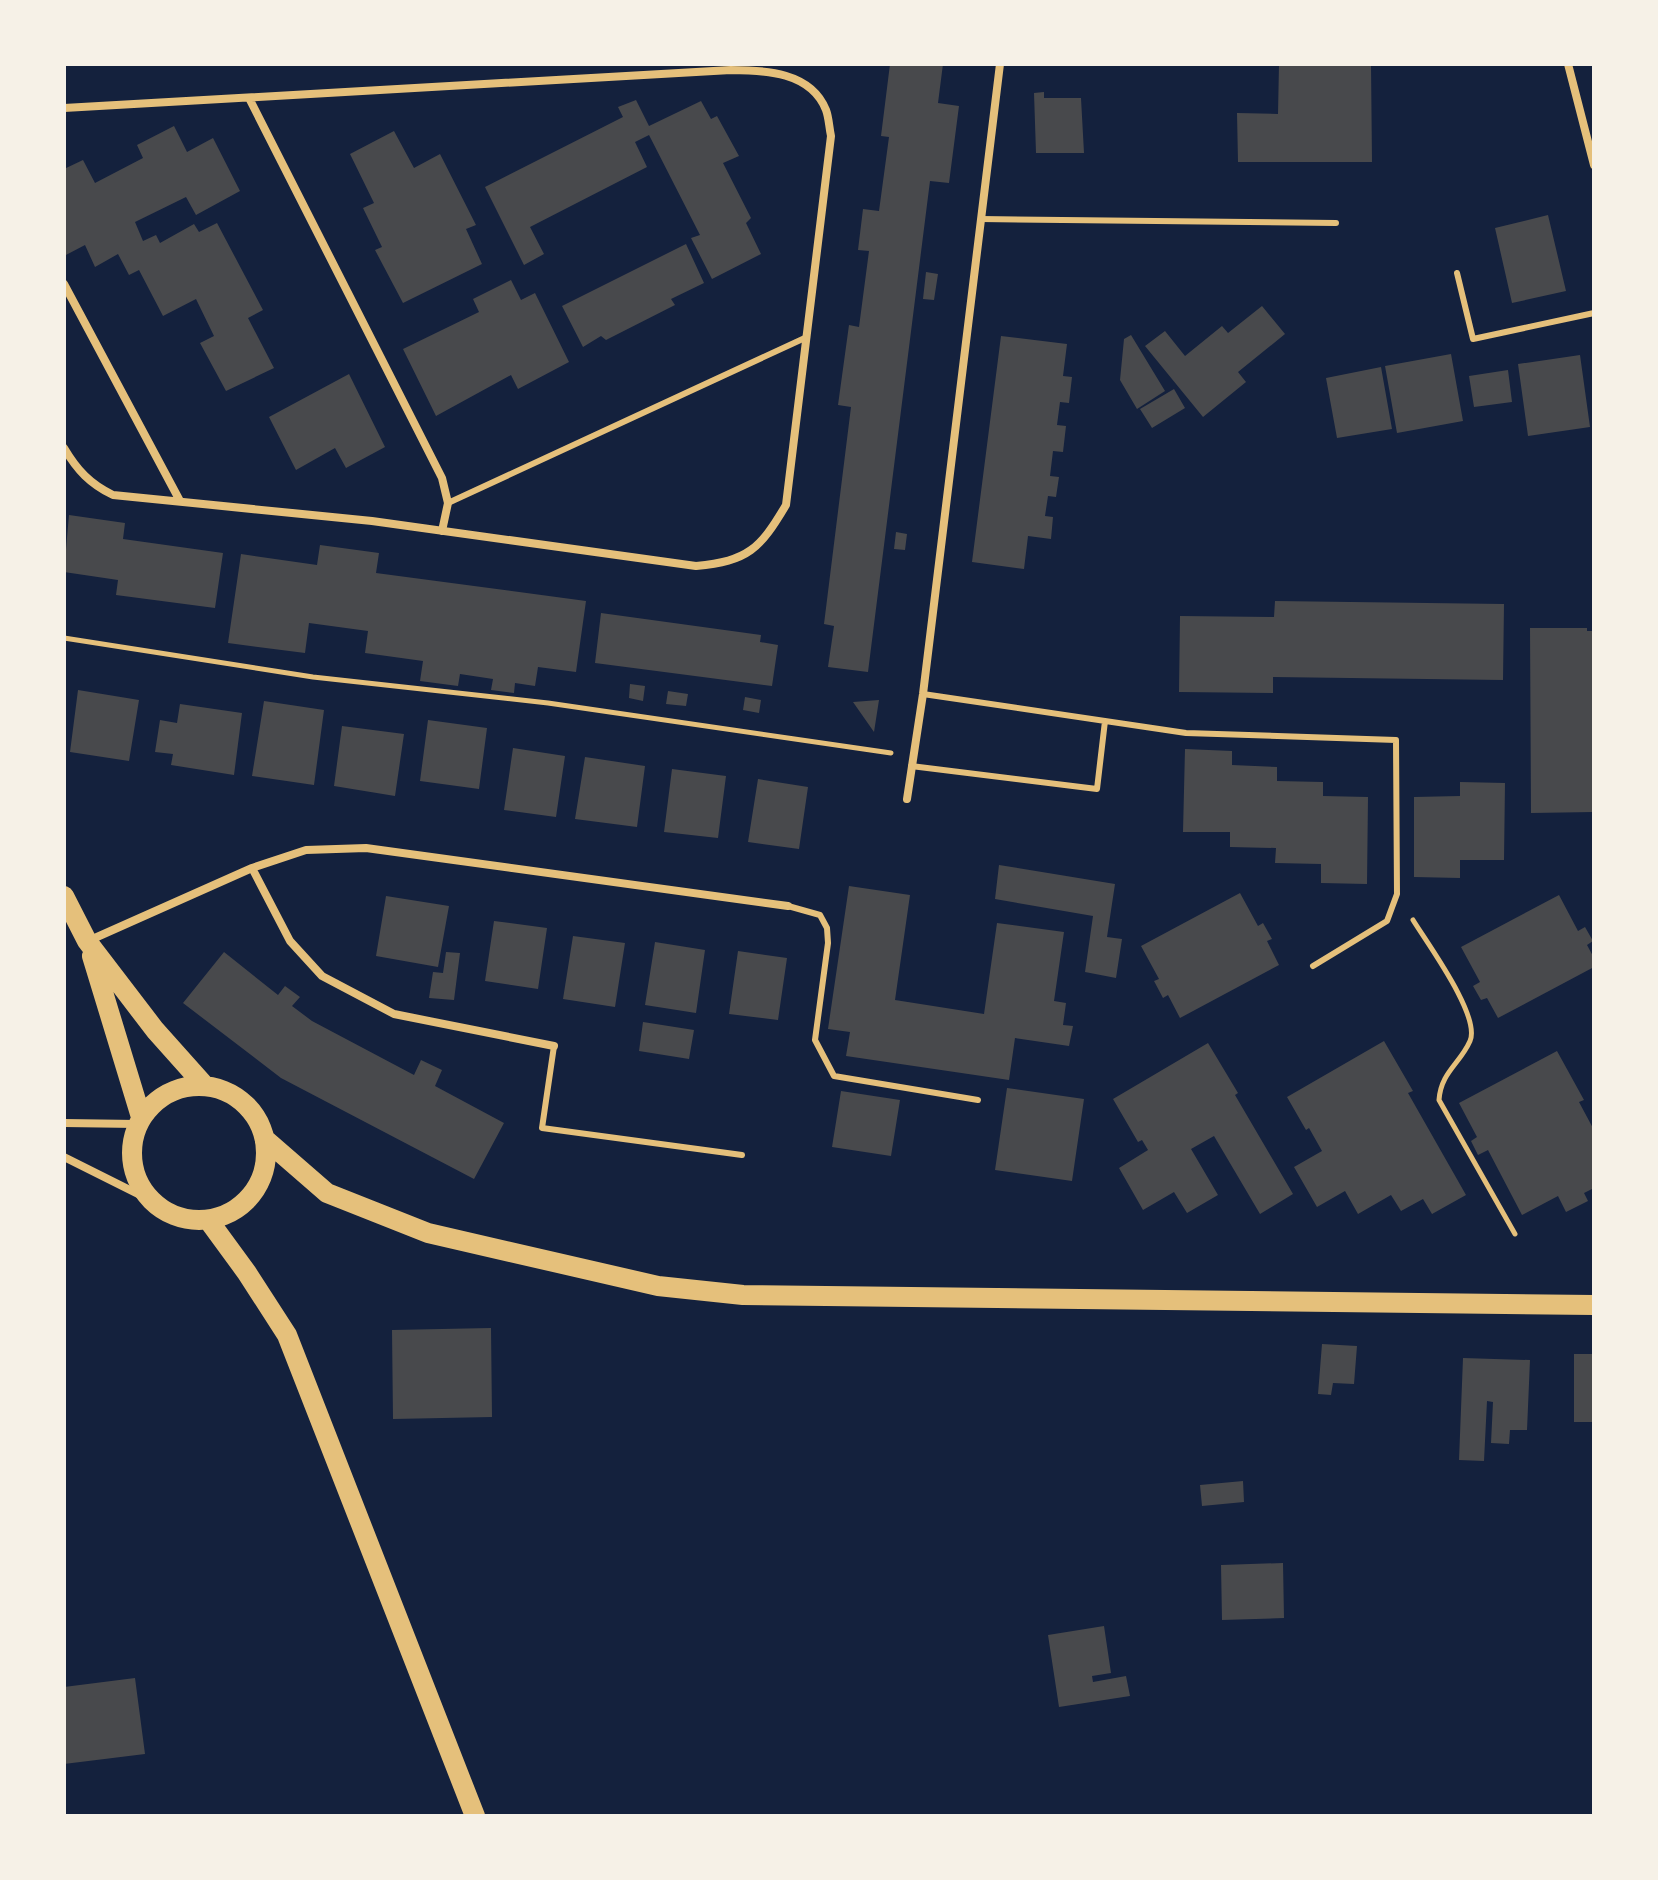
<svg xmlns="http://www.w3.org/2000/svg" width="1658" height="1880" font-family="'Titillium Web',sans-serif">
  <style>
    .building { fill: #48494c }
    .lines { fill: none; stroke-linecap: round; stroke-linejoin: round }
    .path { stroke: #e5c07b; stroke-width: 5 }
    .service { stroke: #e5c07b; stroke-width: 6 }
    .minor { stroke: #e5c07b; stroke-width: 8 }
    .primary { stroke: #e5c07b; stroke-width: 20 }
  </style>
  <rect width="100%" height="100%" fill="#14213d"/>
  <!-- building -->
  <path class="building" d="M 890,64 L 943,64 L 938,103 L 959,106 L 949,183 L 930,181 L 868,672 L 828,667 L 834,626 L 824,624 L 851,407 L 838,405 L 849,325 L 859,327 L 869,251 L 858,250 L 863,209 L 879,211 L 889,137 L 881,136 Z
    M 1279,64 L 1371,64 L 1372,162 L 1238,162 L 1237,113 L 1278,114 Z
    M 1044,92 L 1044,98 L 1081,98 L 1084,153 L 1036,153 L 1034,93 Z
    M 636,100 L 649,126 L 701,101 L 711,119 L 717,116 L 739,156 L 723,163 L 751,218 L 746,223 L 761,254 L 712,279 L 691,238 L 700,235 L 649,135 L 635,142 L 647,167 L 530,227 L 544,254 L 524,265 L 485,187 L 623,117 L 618,107 Z
    M 174,126 L 187,152 L 213,138 L 240,191 L 196,215 L 186,197 L 135,222 L 143,241 L 156,235 L 160,243 L 194,224 L 199,232 L 217,223 L 263,310 L 248,318 L 274,368 L 226,391 L 200,343 L 214,336 L 196,299 L 163,316 L 139,270 L 129,275 L 118,254 L 95,267 L 85,245 L 64,256 L 64,169 L 83,160 L 95,183 L 143,158 L 137,145 Z
    M 394,131 L 414,168 L 440,154 L 476,225 L 466,229 L 482,264 L 403,303 L 375,250 L 382,247 L 363,208 L 374,203 L 350,154 Z
    M 1548,215 L 1566,291 L 1512,303 L 1495,228 Z
    M 686,244 L 704,283 L 671,299 L 675,305 L 606,340 L 601,336 L 583,347 L 562,306 Z
    M 926,272 L 938,274 L 934,300 L 923,299 Z
    M 511,280 L 521,300 L 535,293 L 569,362 L 518,389 L 511,375 L 436,416 L 403,349 L 479,312 L 473,299 Z
    M 1262,306 L 1285,334 L 1238,372 L 1246,382 L 1203,417 L 1145,346 L 1165,331 L 1185,356 L 1222,326 L 1228,333 Z
    M 1131,335 L 1165,391 L 1137,409 L 1120,380 L 1124,339 Z
    M 1001,336 L 1067,344 L 1063,376 L 1072,377 L 1069,403 L 1060,402 L 1057,425 L 1066,426 L 1063,452 L 1053,451 L 1050,476 L 1059,477 L 1056,497 L 1048,496 L 1045,516 L 1053,517 L 1051,539 L 1028,536 L 1024,569 L 972,562 Z
    M 1451,354 L 1463,421 L 1397,433 L 1385,366 Z
    M 1580,355 L 1590,427 L 1528,436 L 1518,364 Z
    M 1381,367 L 1392,429 L 1337,438 L 1326,378 Z
    M 1508,370 L 1512,402 L 1474,407 L 1469,376 Z
    M 349,374 L 385,447 L 346,468 L 335,448 L 296,470 L 269,417 Z
    M 1174,389 L 1185,408 L 1152,428 L 1140,409 Z
    M 69,515 L 125,523 L 123,539 L 223,553 L 215,608 L 116,595 L 118,580 L 64,572 Z
    M 896,532 L 907,534 L 905,550 L 894,549 Z
    M 320,545 L 379,553 L 376,573 L 586,601 L 576,672 L 538,667 L 535,686 L 515,683 L 514,693 L 491,690 L 493,679 L 460,674 L 458,686 L 420,681 L 423,661 L 365,653 L 368,631 L 309,623 L 305,653 L 228,643 L 241,554 L 317,565 Z
    M 1275,601 L 1504,604 L 1503,680 L 1273,677 L 1273,693 L 1179,692 L 1180,616 L 1274,617 Z
    M 601,613 L 761,635 L 760,642 L 778,645 L 772,686 L 595,663 Z
    M 1530,628 L 1587,628 L 1587,631 L 1594,631 L 1594,812 L 1531,813 Z
    M 630,684 L 645,686 L 643,701 L 629,698 Z
    M 78,690 L 139,700 L 129,761 L 70,752 Z
    M 668,691 L 688,694 L 686,706 L 666,704 Z
    M 745,697 L 761,700 L 759,713 L 743,710 Z
    M 879,700 L 874,732 L 853,702 Z
    M 264,701 L 324,710 L 314,785 L 252,776 Z
    M 180,704 L 242,713 L 234,775 L 171,765 L 173,754 L 155,752 L 160,720 L 177,723 Z
    M 428,720 L 487,728 L 479,789 L 420,781 Z
    M 342,726 L 404,734 L 395,796 L 334,786 Z
    M 513,748 L 565,756 L 556,817 L 504,810 Z
    M 1185,749 L 1232,751 L 1232,765 L 1277,767 L 1277,781 L 1323,782 L 1323,796 L 1368,797 L 1367,884 L 1321,883 L 1321,864 L 1275,863 L 1276,848 L 1230,847 L 1230,832 L 1183,832 Z
    M 585,757 L 645,766 L 637,827 L 575,819 Z
    M 672,769 L 726,776 L 718,838 L 664,832 Z
    M 758,779 L 808,787 L 799,849 L 748,842 Z
    M 1460,782 L 1505,783 L 1504,860 L 1460,860 L 1460,878 L 1414,877 L 1414,797 L 1460,796 Z
    M 999,865 L 1115,884 L 1107,937 L 1122,939 L 1116,978 L 1085,972 L 1093,916 L 995,899 Z
    M 849,886 L 910,895 L 895,1000 L 984,1014 L 997,923 L 1064,932 L 1054,1001 L 1066,1003 L 1063,1025 L 1073,1026 L 1069,1046 L 1015,1038 L 1009,1080 L 846,1056 L 850,1032 L 828,1029 Z
    M 1240,893 L 1258,926 L 1263,923 L 1272,939 L 1267,941 L 1279,965 L 1180,1018 L 1168,995 L 1163,998 L 1154,981 L 1159,979 L 1141,946 Z
    M 1559,895 L 1578,931 L 1585,927 L 1593,941 L 1587,945 L 1594,958 L 1594,967 L 1498,1018 L 1487,998 L 1481,1000 L 1473,986 L 1480,982 L 1461,947 Z
    M 386,896 L 449,906 L 438,967 L 376,956 Z
    M 494,921 L 547,928 L 538,989 L 485,981 Z
    M 573,936 L 625,943 L 615,1007 L 563,999 Z
    M 655,942 L 705,950 L 696,1013 L 645,1005 Z
    M 738,951 L 787,958 L 778,1020 L 729,1014 Z
    M 224,952 L 278,995 L 285,986 L 300,997 L 292,1006 L 312,1021 L 414,1075 L 421,1060 L 442,1070 L 435,1086 L 504,1123 L 474,1179 L 281,1078 L 183,1003 Z
    M 446,952 L 460,953 L 454,1000 L 429,998 L 433,972 L 443,973 Z
    M 643,1022 L 694,1030 L 689,1059 L 639,1051 Z
    M 1384,1041 L 1413,1091 L 1408,1093 L 1466,1195 L 1432,1214 L 1423,1199 L 1401,1211 L 1391,1195 L 1358,1214 L 1345,1191 L 1317,1207 L 1294,1167 L 1322,1151 L 1309,1128 L 1306,1130 L 1287,1097 Z
    M 1208,1043 L 1238,1093 L 1235,1095 L 1293,1194 L 1260,1214 L 1214,1136 L 1191,1149 L 1218,1195 L 1187,1213 L 1174,1192 L 1143,1210 L 1119,1168 L 1148,1150 L 1142,1140 L 1138,1142 L 1113,1099 Z
    M 1557,1051 L 1584,1100 L 1579,1102 L 1594,1130 L 1594,1188 L 1584,1193 L 1588,1201 L 1566,1212 L 1558,1196 L 1522,1215 L 1488,1150 L 1478,1155 L 1471,1141 L 1477,1137 L 1459,1103 Z
    M 1007,1088 L 1084,1099 L 1072,1181 L 995,1170 Z
    M 841,1091 L 900,1100 L 891,1156 L 832,1147 Z
    M 491,1328 L 492,1417 L 393,1419 L 392,1330 Z
    M 1322,1344 L 1357,1346 L 1354,1384 L 1333,1383 L 1331,1395 L 1318,1394 Z
    M 1574,1354 L 1594,1354 L 1594,1422 L 1574,1422 Z
    M 1463,1358 L 1530,1360 L 1527,1430 L 1510,1430 L 1509,1444 L 1491,1443 L 1493,1402 L 1487,1401 L 1484,1461 L 1459,1460 Z
    M 1243,1481 L 1244,1502 L 1202,1506 L 1200,1485 Z
    M 1283,1563 L 1284,1618 L 1222,1620 L 1221,1565 Z
    M 1104,1626 L 1111,1673 L 1092,1676 L 1093,1682 L 1126,1676 L 1130,1696 L 1059,1707 L 1048,1635 Z
    M 135,1678 L 145,1754 L 64,1764 L 64,1687 Z"/>
  <g class="lines">
    <!-- path -->
    <path class="path" d="M 64,638 L 313,677 L 548,703 L 891,753
      M 1413,920 C 1427,943 1481,1016 1470,1041 C 1460,1064 1441,1072 1439,1100 L 1515,1234"/>
    <!-- service -->
    <path class="service" d="M 981,219 L 1336,223
      M 1457,273 L 1473,339 L 1594,313
      M 448,503 L 807,337
      M 923,694 L 1186,733 L 1396,740 L 1397,894 L 1387,921 L 1313,966
      M 911,766 L 1097,789 L 1105,721
      M 788,906 L 820,915 L 827,928 L 828,943 L 815,1040 L 834,1076 L 978,1100
      M 554,1046 L 542,1128 L 742,1155"/>
    <!-- minor -->
    <path class="minor" d="M 1568,64 L 1594,165
      M 249,98 L 442,478 L 448,503 L 442,531
      M 64,108 L 731,70 C 765,70 811,72 826,110 C 829,118 829,127 831,136 L 786,505 C 760,549 748,561 696,566 L 372,521 L 113,495 C 90,484 77,470 64,448
      M 64,284 L 180,501
      M 907,799 L 923,694 L 1000,64
      M 252,868 L 290,941 L 322,976 L 394,1014 L 554,1046
      M 88,941 L 252,868 L 306,850 L 366,848 L 788,906
      M 64,1123 L 137,1124
      M 64,1157 L 148,1199"/>
    <!-- primary -->
    <path class="primary" d="M 64,896 L 87,941 L 155,1030 L 205,1086
      M 92,956 L 141,1117
      M132 1153a67 67 0 1 1 134 0a67 67 0 1 1-134 0Z
      M 266,1140 L 327,1193 L 428,1233 L 658,1286 L 743,1295 L 1594,1305
      M 209,1221 L 247,1273 L 287,1335 L 475,1816"/>
  </g>
  <!-- border -->
  <rect width="1658" height="1880" fill="none" stroke="#f6f1e7" stroke-width="132"/>
</svg>
